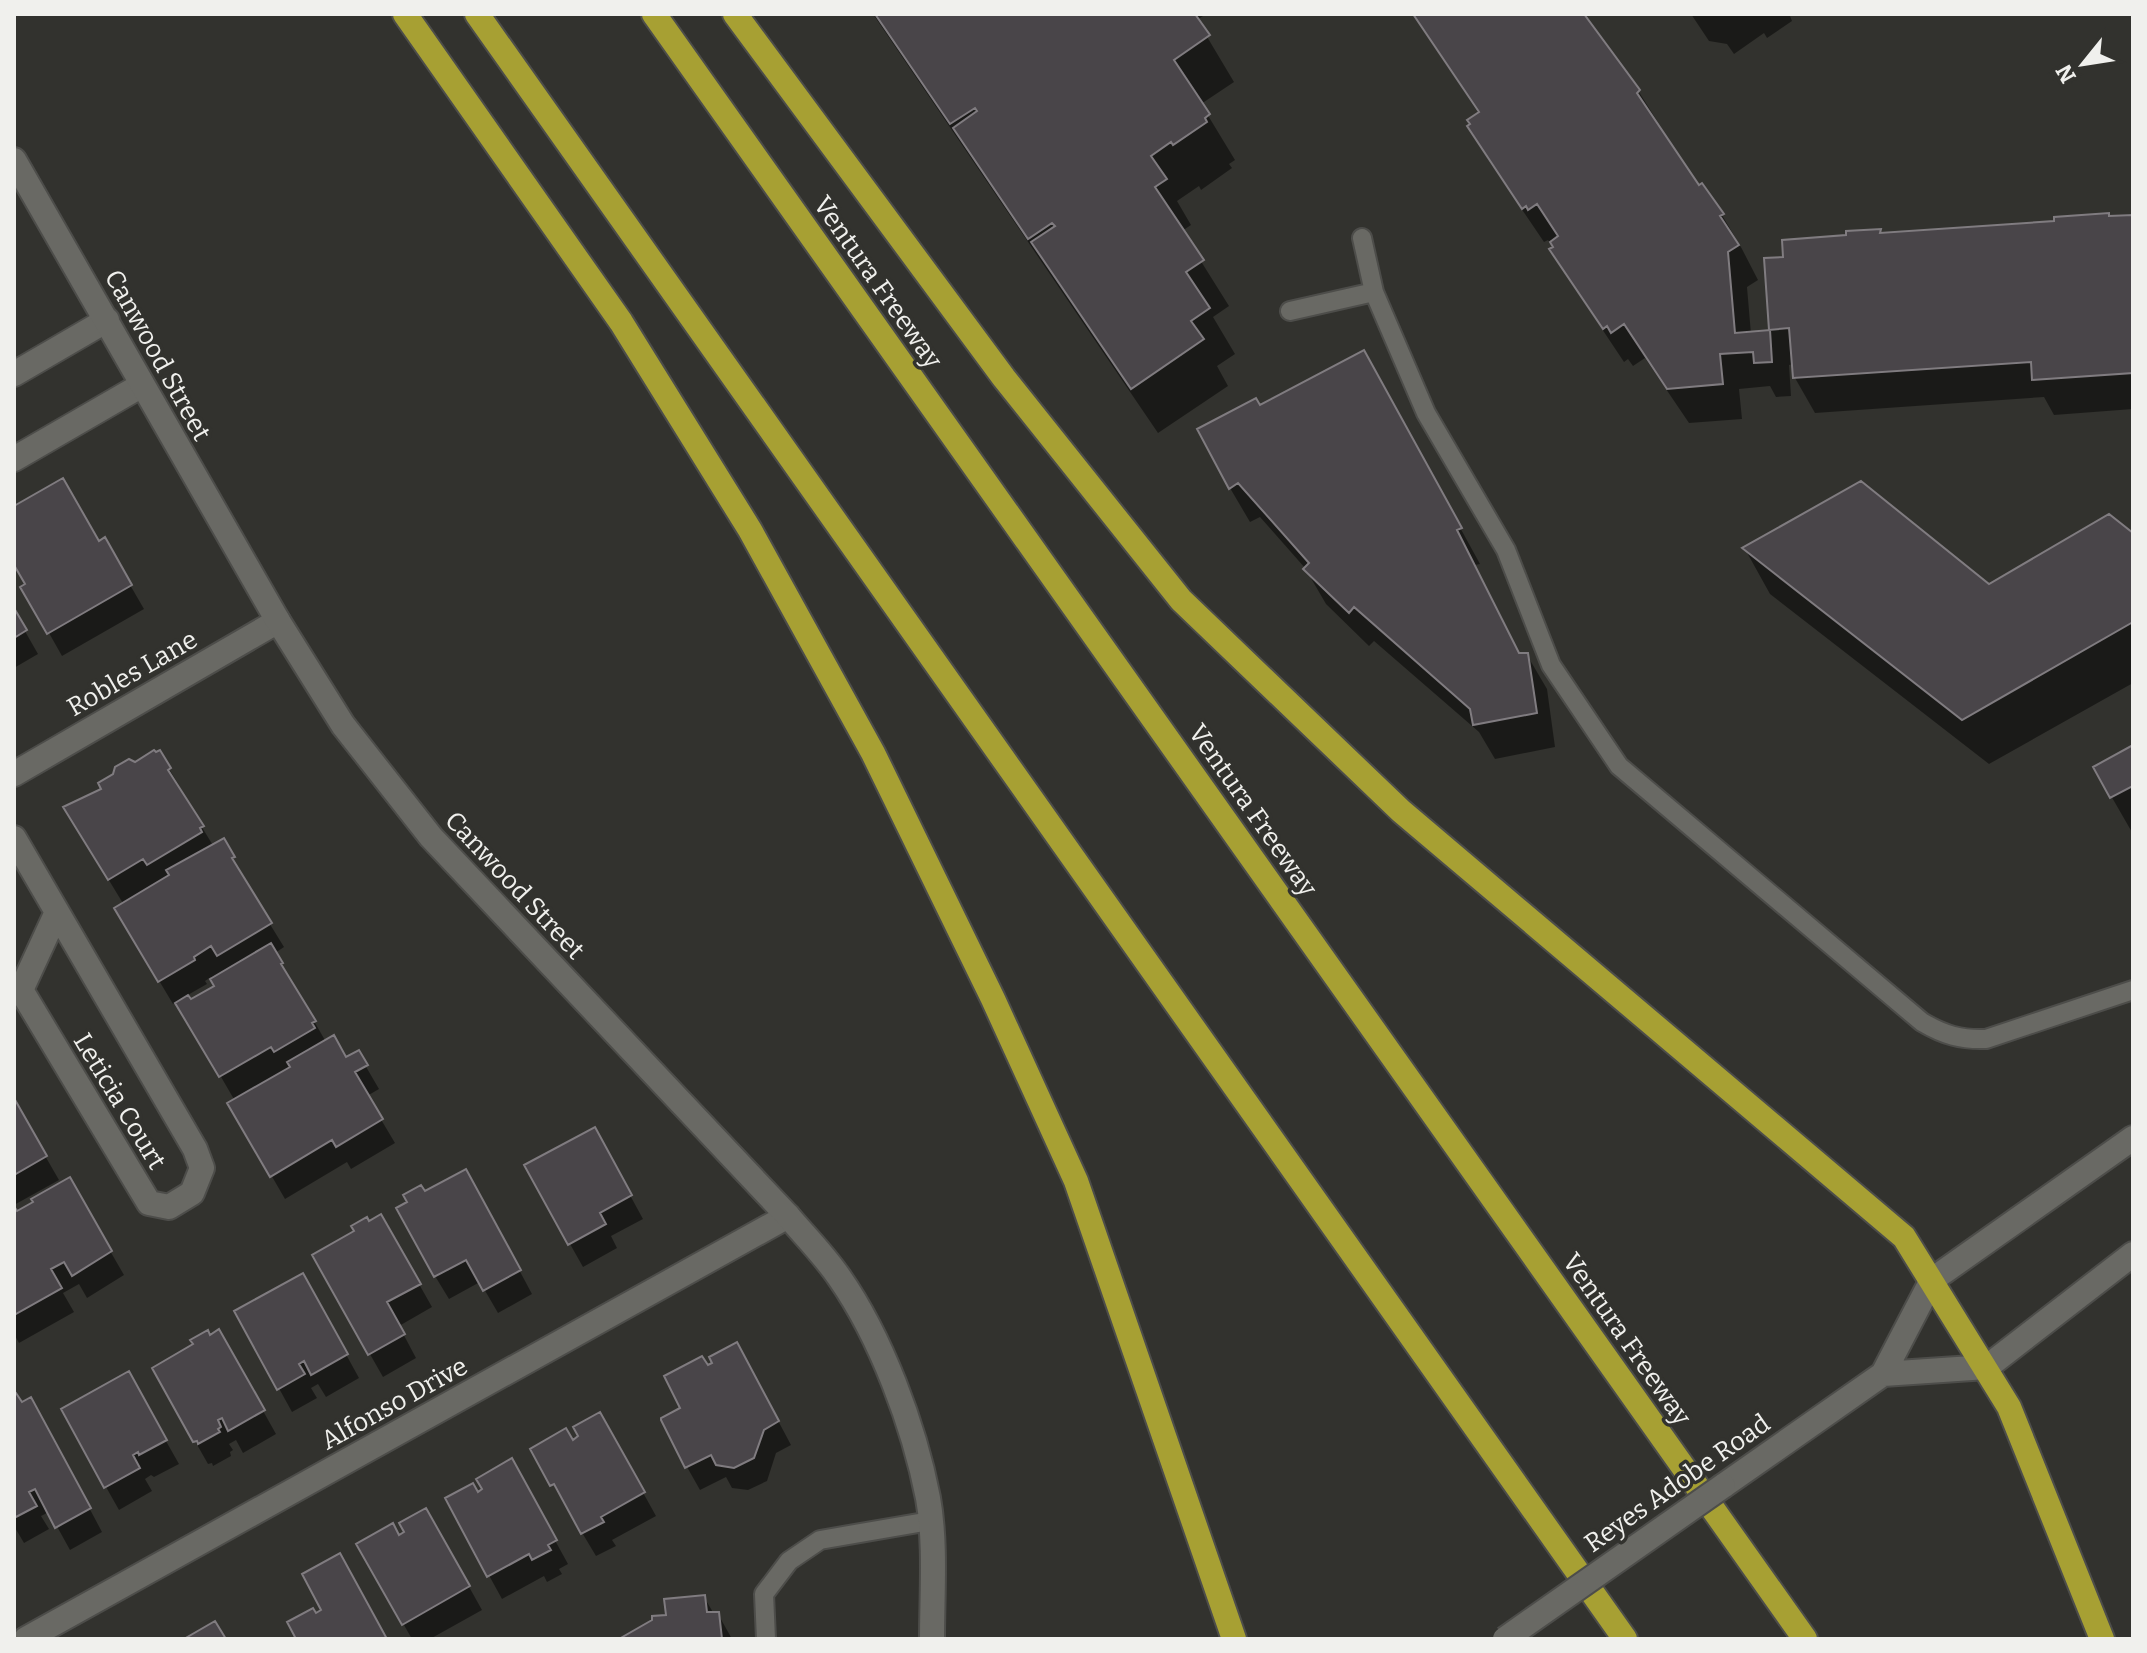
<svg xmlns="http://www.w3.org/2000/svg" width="2147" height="1653" font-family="Bitter,serif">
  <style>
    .shadow { fill: #0007; fill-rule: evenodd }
    .building { fill: #494549; stroke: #807c80; stroke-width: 2 }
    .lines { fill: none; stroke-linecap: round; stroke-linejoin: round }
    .service-casing { stroke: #4d4d4a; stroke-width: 22 }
    .minor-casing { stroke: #4d4d4a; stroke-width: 28 }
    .tertiary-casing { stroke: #4d4d4a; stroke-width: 28 }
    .motorway-casing { stroke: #4d4d4a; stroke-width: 28 }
    .service { stroke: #696964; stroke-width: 18 }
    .minor { stroke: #696964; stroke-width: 24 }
    .tertiary { stroke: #696964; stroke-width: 24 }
    .motorway { stroke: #a7a033; stroke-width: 24 }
    .tertiary-bridge-casing { stroke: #4d4d4a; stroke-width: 28; stroke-linecap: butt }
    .tertiary-bridge { stroke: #696964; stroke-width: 24 }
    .labels { text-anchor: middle; stroke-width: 7; stroke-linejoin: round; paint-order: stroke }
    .street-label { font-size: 26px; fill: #f0f0ed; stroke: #32322e }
  </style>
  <rect width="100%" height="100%" fill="#32322e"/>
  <!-- shadow -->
  <path class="shadow" d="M 873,14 L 1206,14 L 1197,20 L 1234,82 L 1201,104 L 1235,160 L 1229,164 L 1232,168 L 1201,190 L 1199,186 L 1177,201 L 1191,225 L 1182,231 L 1229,306 L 1213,317 L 1235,354 L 1217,366 L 1228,386 L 1158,433 Z
    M 1413,14 L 1584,14 L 1639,92 L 1699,188 L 1722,215 L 1742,249 L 1758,280 L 1747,287 L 1751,334 L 1771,332 L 1766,260 L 1785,259 L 1848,237 L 1880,231 L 1881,234 L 2133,216 L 2133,409 L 2054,415 L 2044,397 L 1815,413 L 1795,378 L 1794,364 L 1789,365 L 1791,396 L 1776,397 L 1770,386 L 1739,389 L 1742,419 L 1689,423 L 1645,358 L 1633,366 L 1628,359 L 1624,362 L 1572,284 L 1552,250 L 1555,248 L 1552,242 L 1550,243 L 1548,240 L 1544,242 L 1489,161 L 1470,127 L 1479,114 Z
    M 1691,14 L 1793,14 L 1790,16 L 1792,21 L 1767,38 L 1764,33 L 1734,54 L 1727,44 L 1709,41 Z
    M 1383,387 L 1480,564 L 1475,565 L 1520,655 L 1527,655 L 1547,689 L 1555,747 L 1495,759 L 1479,732 L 1374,641 L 1369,646 L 1326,604 L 1305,568 L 1260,517 L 1250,522 L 1230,488 L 1260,408 Z
    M 14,509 L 98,544 L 104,540 L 144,609 L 62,656 L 23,587 L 28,584 L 14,561 Z
    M 2133,536 L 2133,683 L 1989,764 L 1770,594 L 1745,549 L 1989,586 Z
    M 14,612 L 38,654 L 14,668 Z
    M 2133,747 L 2133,834 L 2095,768 Z
    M 159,752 L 183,792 L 181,793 L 214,847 L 223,841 L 247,881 L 244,882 L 284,947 L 275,953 L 326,1042 L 346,1060 L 358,1053 L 379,1089 L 367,1096 L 395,1143 L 351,1169 L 347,1162 L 285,1199 L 230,1104 L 235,1101 L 177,1001 L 173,1004 L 130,932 L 124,905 L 79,831 L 104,789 L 136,764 ZM 211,977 L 216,987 L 190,1002 L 186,996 L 207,984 L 205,981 Z
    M 14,1102 L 59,1180 L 14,1205 L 18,1213 L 69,1180 L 124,1275 L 87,1298 L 79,1284 L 63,1293 L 74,1312 L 19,1343 L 14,1334 Z
    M 607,1153 L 643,1219 L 611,1236 L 617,1248 L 583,1267 L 570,1244 Z
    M 424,1194 L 479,1195 L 532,1294 L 498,1313 L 480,1282 L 449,1299 L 435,1276 Z
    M 381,1217 L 432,1307 L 399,1326 L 416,1358 L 383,1377 L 314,1256 Z
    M 315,1298 L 359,1378 L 326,1397 L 318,1384 L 311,1388 L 317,1398 L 292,1412 L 237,1312 Z
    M 219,1332 L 276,1434 L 243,1453 L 236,1440 L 229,1444 L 233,1450 L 230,1452 L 231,1456 L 213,1466 L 212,1463 L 208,1464 L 154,1369 Z
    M 707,1368 L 750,1368 L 791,1445 L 776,1453 L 767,1481 L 748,1490 L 732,1488 L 726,1477 L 700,1490 L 687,1467 L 683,1409 Z
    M 128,1374 L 179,1464 L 154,1477 L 151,1475 L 145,1479 L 152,1491 L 119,1510 L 106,1487 Z
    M 14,1396 L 44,1423 L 102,1532 L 70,1550 L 49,1512 L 41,1516 L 49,1529 L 24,1543 L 14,1526 Z
    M 600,1415 L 656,1516 L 612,1540 L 616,1546 L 596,1556 L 532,1449 L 572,1442 L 581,1437 Z
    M 524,1484 L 568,1564 L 559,1569 L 562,1574 L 547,1582 L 544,1576 L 502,1599 L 447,1499 Z
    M 426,1510 L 482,1610 L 430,1639 L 412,1639 L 358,1545 L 398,1537 L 406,1533 Z
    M 704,1597 L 714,1614 L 718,1614 L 732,1639 L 623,1639 Z"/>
  <!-- building -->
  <path class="building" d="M 875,14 L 1195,14 L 1210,35 L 1174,60 L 1210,114 L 1205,118 L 1207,122 L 1173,145 L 1171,142 L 1151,156 L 1167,179 L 1155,187 L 1204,260 L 1186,272 L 1210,308 L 1191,321 L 1204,339 L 1131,389 L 1031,242 L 1055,226 L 1052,223 L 1028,239 L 953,128 L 977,111 L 975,108 L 950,124 Z
    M 1413,14 L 1584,14 L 1640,90 L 1637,93 L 1699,185 L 1702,183 L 1724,214 L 1720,216 L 1739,245 L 1728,252 L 1735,333 L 1770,330 L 1772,362 L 1754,363 L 1753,352 L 1720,354 L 1723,384 L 1667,389 L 1624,324 L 1611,333 L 1607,326 L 1603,329 L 1549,249 L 1553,247 L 1550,242 L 1558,236 L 1537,204 L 1528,210 L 1526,206 L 1522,209 L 1467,126 L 1470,124 L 1467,120 L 1479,112 Z
    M 2109,213 L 2109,216 L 2133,215 L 2133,373 L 2032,380 L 2031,362 L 1793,378 L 1789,328 L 1769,330 L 1764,258 L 1783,257 L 1782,240 L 1846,235 L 1846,231 L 1881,229 L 1880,233 L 2054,221 L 2054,217 Z
    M 1364,350 L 1462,528 L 1457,530 L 1519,653 L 1528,653 L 1537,713 L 1473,725 L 1470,709 L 1354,607 L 1349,613 L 1303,569 L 1309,563 L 1238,483 L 1229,489 L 1197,429 L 1256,398 L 1260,405 Z
    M 63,478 L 99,541 L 105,537 L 132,585 L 47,634 L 20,587 L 25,584 L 14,565 L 14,506 Z
    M 1861,481 L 1989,584 L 2109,514 L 2133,533 L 2133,622 L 1962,720 L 1742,548 Z
    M 14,608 L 27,630 L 14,638 Z
    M 2133,745 L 2133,786 L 2110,798 L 2093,767 Z
    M 154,750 L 156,752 L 160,750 L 171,768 L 168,770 L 204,826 L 200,828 L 202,832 L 147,865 L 143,859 L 108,880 L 63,807 L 101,789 L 98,783 L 113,774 L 115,767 L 129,759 L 135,762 Z
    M 224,838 L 235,857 L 232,858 L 272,923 L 217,956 L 211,946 L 194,957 L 195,960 L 158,982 L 114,908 L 169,875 L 166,870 Z
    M 271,943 L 283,963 L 281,964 L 316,1021 L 312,1023 L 315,1028 L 274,1052 L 271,1047 L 219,1077 L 175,1003 L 188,995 L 191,999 L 214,986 L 210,979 Z
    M 334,1035 L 346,1057 L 359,1050 L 368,1065 L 355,1072 L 383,1119 L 336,1147 L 332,1140 L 270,1177 L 227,1103 L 290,1067 L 287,1062 Z
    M 14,1098 L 47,1156 L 14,1175 Z
    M 595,1127 L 632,1195 L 600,1213 L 606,1224 L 568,1245 L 524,1165 Z
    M 466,1169 L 521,1270 L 483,1291 L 466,1260 L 434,1277 L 396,1208 L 407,1202 L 403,1195 L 421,1185 L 425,1191 Z
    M 70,1177 L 112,1251 L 72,1276 L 64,1262 L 51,1269 L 62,1288 L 14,1315 L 14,1206 L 17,1211 L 33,1202 L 31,1199 Z
    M 381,1214 L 421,1284 L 387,1302 L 405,1334 L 368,1355 L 312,1255 L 354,1231 L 351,1226 L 367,1217 L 369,1221 Z
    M 303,1273 L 348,1354 L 311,1375 L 304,1361 L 299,1364 L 305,1374 L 277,1390 L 234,1311 Z
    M 219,1329 L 265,1410 L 228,1431 L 222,1418 L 218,1420 L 221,1427 L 218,1429 L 220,1432 L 198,1444 L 197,1441 L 193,1442 L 152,1368 L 193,1344 L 190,1340 L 208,1330 L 210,1335 Z
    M 737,1342 L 779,1421 L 764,1430 L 754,1458 L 734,1468 L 716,1465 L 711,1455 L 685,1468 L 661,1420 L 661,1418 L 680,1408 L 664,1376 L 702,1356 L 708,1365 L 712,1363 L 709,1357 Z
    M 129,1371 L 167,1440 L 139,1455 L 138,1452 L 133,1455 L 140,1468 L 104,1488 L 61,1409 Z
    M 16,1393 L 22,1402 L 31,1397 L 91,1508 L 55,1528 L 35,1489 L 29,1492 L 37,1506 L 14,1518 L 14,1394 Z
    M 600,1412 L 645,1492 L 601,1517 L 604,1522 L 581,1534 L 554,1484 L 550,1486 L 530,1449 L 566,1428 L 573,1440 L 578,1436 L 573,1427 Z
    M 512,1458 L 557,1540 L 548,1545 L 551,1550 L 532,1560 L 529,1554 L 487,1577 L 445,1498 L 473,1483 L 478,1492 L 482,1489 L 476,1479 Z
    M 426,1508 L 470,1586 L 402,1625 L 356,1544 L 393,1523 L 399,1535 L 404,1532 L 399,1523 Z
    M 340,1553 L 387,1639 L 296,1639 L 287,1622 L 313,1608 L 316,1613 L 321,1610 L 302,1574 Z
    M 705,1595 L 707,1612 L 719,1612 L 722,1639 L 619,1639 L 652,1620 L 652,1616 L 666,1615 L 664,1599 Z
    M 215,1621 L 226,1639 L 184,1639 Z"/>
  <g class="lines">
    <!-- service casing -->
    <g class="service-casing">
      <path id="service" d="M 1362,238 L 1374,292 L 1426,413 L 1506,550 L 1551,665 L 1619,766 L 1922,1022 C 1944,1035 1961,1040 1986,1039 L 2133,990
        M 1290,311 L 1374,292
        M 766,1639 L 764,1594 L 789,1561 L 820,1540 L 930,1521"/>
    </g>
    <!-- minor casing -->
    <g class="minor-casing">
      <path id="minor" d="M 14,374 L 107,320
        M 14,459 L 142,385
        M 14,774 L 278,621
        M 14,838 L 195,1149 L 202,1168 L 192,1193 L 169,1207 L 149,1203 L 21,990 L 57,912
        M 26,1639 L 788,1216"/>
    </g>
    <!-- tertiary casing -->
    <g class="tertiary-casing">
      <path id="tertiary" d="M 14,160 L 278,621 L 343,725 L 431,837 L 788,1216 C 805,1236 824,1255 839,1277 C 881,1337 914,1426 928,1498 C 936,1543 932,1593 932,1639
        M 1883,1374 L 1987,1367 L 2133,1254
        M 1723,1486 L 1883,1374 L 1932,1280 L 2133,1138"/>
    </g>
    <!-- motorway casing -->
    <g class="motorway-casing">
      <path id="motorway" d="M 405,14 L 621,322 L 750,530 L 873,753 L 993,999 L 1076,1181 L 1234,1639
        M 477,14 L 1625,1639
        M 654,14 L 1805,1639
        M 735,14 L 1004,378 L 1181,600 L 1401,811 L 1904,1237 L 2009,1407 L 2102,1639"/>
    </g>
    <!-- service -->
    <use href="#service" class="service"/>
    <!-- minor -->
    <use href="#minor" class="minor"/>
    <!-- tertiary -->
    <use href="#tertiary" class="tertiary"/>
    <!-- motorway -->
    <use href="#motorway" class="motorway"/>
    <!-- tertiary-bridge casing -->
    <g class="tertiary-bridge-casing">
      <path id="tertiary-bridge" d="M 1505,1639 L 1723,1486"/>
    </g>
    <!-- tertiary-bridge -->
    <use href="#tertiary-bridge" class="tertiary-bridge"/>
  </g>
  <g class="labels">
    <!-- street labels -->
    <g class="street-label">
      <text transform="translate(878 282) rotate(55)" y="9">Ventura Freeway</text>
      <text transform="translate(158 355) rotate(61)" y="9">Canwood Street</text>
      <text transform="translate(132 673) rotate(-30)" y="9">Robles Lane</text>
      <text transform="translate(1253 810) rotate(55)" y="9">Ventura Freeway</text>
      <text transform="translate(515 885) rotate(47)" y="9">Canwood Street</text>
      <text transform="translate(120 1101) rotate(59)" y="9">Leticia Court</text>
      <text transform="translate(1627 1339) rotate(55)" y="9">Ventura Freeway</text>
      <text transform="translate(394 1403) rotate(-29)" y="9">Alfonso Drive</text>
      <text transform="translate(1677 1483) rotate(-35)" y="9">Reyes Adobe Road</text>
    </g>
  </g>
  <!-- border -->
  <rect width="2147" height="1653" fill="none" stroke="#f0f0ed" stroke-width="32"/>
  <!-- north arrow -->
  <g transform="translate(2083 64) rotate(240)" stroke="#32322e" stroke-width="6" paint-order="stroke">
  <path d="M0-6L14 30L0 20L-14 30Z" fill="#f0f0ed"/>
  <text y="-12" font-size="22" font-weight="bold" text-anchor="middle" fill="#f0f0ed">N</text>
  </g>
</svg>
